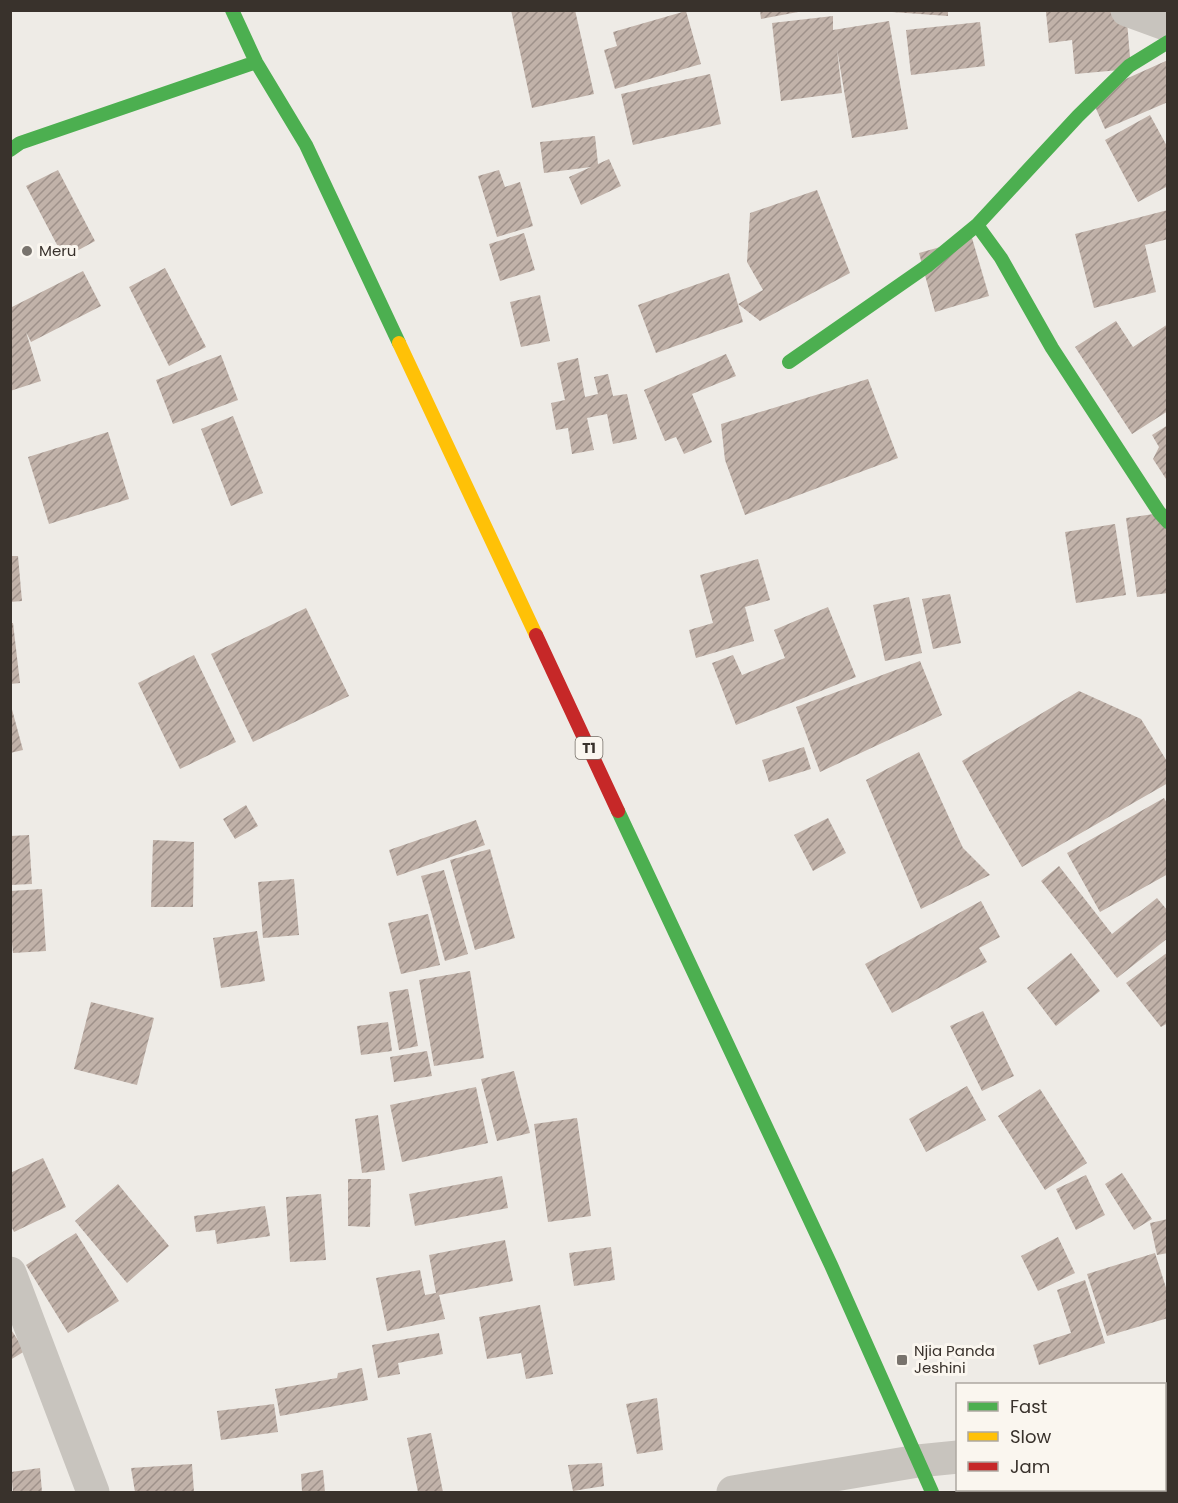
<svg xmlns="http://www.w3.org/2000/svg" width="1178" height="1503" font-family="Poppins,sans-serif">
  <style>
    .building { fill: url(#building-hatch) }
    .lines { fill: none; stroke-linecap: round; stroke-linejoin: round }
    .street { stroke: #c8c4be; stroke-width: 33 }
    .fast { stroke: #4caf50; stroke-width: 14 }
    .slow { stroke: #ffc107; stroke-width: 14 }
    .jam { stroke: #c62828; stroke-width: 14 }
    .poi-dot { fill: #78736d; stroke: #faf6ef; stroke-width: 2 }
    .labels { text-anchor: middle; stroke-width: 6; stroke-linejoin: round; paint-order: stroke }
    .shield { fill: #faf6ef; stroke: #736d66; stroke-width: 1.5 }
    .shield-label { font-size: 14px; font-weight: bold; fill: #39322c }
    .poi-label { font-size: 15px; fill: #39322c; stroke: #faf6ef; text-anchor: start }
  </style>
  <defs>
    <pattern id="building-hatch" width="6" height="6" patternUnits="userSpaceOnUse" patternTransform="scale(1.5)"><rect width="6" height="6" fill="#c1b2a9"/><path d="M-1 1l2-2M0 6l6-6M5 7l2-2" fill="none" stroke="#9e918a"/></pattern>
  </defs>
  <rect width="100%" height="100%" fill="#eeebe6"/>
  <!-- building -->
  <path class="building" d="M 511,10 L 575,10 L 594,94 L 532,108 Z
    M 760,10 L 798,10 L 798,12 L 761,19 Z
    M 892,10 L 948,10 L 948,16 L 892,12 Z
    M 1061,10 L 1126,10 L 1131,69 L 1075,74 L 1072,40 L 1049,43 L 1046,12 Z
    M 686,11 L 701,64 L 615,89 L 604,50 L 617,46 L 613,32 Z
    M 833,16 L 833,30 L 889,21 L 908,129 L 852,138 L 837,49 L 842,93 L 781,101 L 772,23 Z
    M 980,22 L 985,66 L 911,75 L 906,30 Z
    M 1168,60 L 1168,102 L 1105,129 L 1090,95 Z
    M 710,74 L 721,124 L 633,145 L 621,94 Z
    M 1150,115 L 1168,148 L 1168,186 L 1138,202 L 1105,140 Z
    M 595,136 L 598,164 L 609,159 L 621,186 L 581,205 L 569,177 L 591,167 L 544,173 L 540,142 Z
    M 58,170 L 95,241 L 64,258 L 26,186 Z
    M 499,170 L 505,187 L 520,182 L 533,226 L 497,237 L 478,176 Z
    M 817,190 L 850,273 L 760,321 L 738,304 L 763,290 L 747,262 L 750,213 Z
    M 1168,210 L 1168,239 L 1145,245 L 1156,292 L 1094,308 L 1075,234 Z
    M 524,233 L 535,270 L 500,281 L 489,244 Z
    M 972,238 L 989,296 L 935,312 L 919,253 Z
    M 165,268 L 206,347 L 169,366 L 129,287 Z
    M 83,271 L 101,306 L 31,342 L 26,332 L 41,381 L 10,391 L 10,308 Z
    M 729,273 L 743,322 L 656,353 L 638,305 Z
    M 540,295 L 550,341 L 521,347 L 510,302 Z
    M 1116,321 L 1133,347 L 1168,324 L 1168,411 L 1132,434 L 1075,347 Z
    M 726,354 L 736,376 L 692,394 L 712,442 L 684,454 L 676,437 L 665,441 L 644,390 Z
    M 221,355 L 238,400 L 173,424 L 156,380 Z
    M 578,358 L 585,397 L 598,394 L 594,377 L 608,374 L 613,396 L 627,394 L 637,439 L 613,444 L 607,414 L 587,418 L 594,450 L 572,454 L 568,428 L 556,430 L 551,403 L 565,400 L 557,363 Z
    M 868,379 L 898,458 L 745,515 L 725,460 L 721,424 Z
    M 233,416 L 263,493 L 231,506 L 201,429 Z
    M 1168,425 L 1168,482 L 1153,459 L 1159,447 L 1152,435 Z
    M 108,432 L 129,499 L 49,524 L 28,457 Z
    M 1168,512 L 1168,593 L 1137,597 L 1126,518 Z
    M 1115,524 L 1126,595 L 1076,603 L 1065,532 Z
    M 10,556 L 18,556 L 22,601 L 10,602 Z
    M 758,559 L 770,600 L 745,607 L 754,641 L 696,658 L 689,630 L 713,623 L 700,575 Z
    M 950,594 L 961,643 L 933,649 L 922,599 Z
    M 909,597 L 922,653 L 885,661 L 873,605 Z
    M 828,607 L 856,677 L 736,725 L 712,663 L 733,655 L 742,675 L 785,658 L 774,630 Z
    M 306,608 L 349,696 L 253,742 L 211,654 Z
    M 10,623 L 13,623 L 20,683 L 10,684 Z
    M 194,655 L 236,742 L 180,769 L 138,683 Z
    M 920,661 L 942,715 L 820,772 L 796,707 Z
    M 1079,691 L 1141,719 L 1168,763 L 1168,783 L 1022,867 L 991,814 L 962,761 Z
    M 10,702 L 23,750 L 10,753 Z
    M 804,747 L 811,769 L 769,782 L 762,760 Z
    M 919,752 L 963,848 L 990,875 L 921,909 L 866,780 Z
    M 1164,798 L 1168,805 L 1168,874 L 1100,912 L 1067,853 Z
    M 246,805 L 258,826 L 235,839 L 223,819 Z
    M 828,818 L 846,853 L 813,871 L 794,835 Z
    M 476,820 L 485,845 L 397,876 L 389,850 Z
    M 29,835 L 32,884 L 10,885 L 10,836 Z
    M 153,840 L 194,842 L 193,907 L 151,907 Z
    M 490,849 L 515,938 L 475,950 L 450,860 Z
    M 1059,866 L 1112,934 L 1157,898 L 1168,911 L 1168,938 L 1117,978 L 1041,881 Z
    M 444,870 L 468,954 L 445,961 L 421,876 Z
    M 294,879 L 299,935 L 263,938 L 258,882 Z
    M 42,889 L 46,951 L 13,953 L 10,924 L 10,891 Z
    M 981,901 L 1000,937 L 979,948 L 987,962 L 892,1013 L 865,964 Z
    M 428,914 L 440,965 L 401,974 L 388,923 Z
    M 257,931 L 265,981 L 221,988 L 213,938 Z
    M 1168,952 L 1168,1023 L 1161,1027 L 1126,983 Z
    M 1071,953 L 1100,991 L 1056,1026 L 1027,988 Z
    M 470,971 L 484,1058 L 434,1066 L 419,980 Z
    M 408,989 L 418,1046 L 399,1050 L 389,992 Z
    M 91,1002 L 154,1018 L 137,1085 L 74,1069 Z
    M 983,1011 L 1014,1076 L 982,1091 L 950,1026 Z
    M 388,1022 L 392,1051 L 361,1055 L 357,1026 Z
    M 427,1051 L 432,1076 L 394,1082 L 390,1057 Z
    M 514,1071 L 530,1133 L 497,1141 L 481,1079 Z
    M 967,1086 L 986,1120 L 926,1152 L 909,1119 Z
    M 476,1087 L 488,1143 L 402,1162 L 390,1105 Z
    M 1040,1089 L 1087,1163 L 1045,1190 L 998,1116 Z
    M 378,1115 L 385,1170 L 362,1173 L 355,1119 Z
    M 577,1118 L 591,1216 L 548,1222 L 534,1124 Z
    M 43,1158 L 66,1207 L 14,1232 L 10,1224 L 10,1173 Z
    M 1122,1173 L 1152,1219 L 1134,1230 L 1105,1184 Z
    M 1086,1175 L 1105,1215 L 1076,1230 L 1056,1189 Z
    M 502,1176 L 508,1208 L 415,1226 L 409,1194 Z
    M 348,1179 L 371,1179 L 370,1227 L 348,1226 Z
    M 118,1184 L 169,1246 L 127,1283 L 75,1221 Z
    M 321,1194 L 326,1260 L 290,1262 L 286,1197 Z
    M 265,1206 L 270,1236 L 217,1244 L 215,1230 L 196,1232 L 194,1216 Z
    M 1168,1219 L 1168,1253 L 1157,1255 L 1150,1223 Z
    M 76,1233 L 119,1301 L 68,1333 L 26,1265 Z
    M 1058,1237 L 1075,1273 L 1038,1291 L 1021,1256 Z
    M 505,1240 L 513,1281 L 439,1295 L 445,1319 L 387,1331 L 376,1278 L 420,1270 L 425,1295 L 436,1293 L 429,1255 Z
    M 611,1247 L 615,1280 L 574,1286 L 569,1253 Z
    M 1155,1253 L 1168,1294 L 1168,1318 L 1107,1336 L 1087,1274 Z
    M 1085,1280 L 1105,1343 L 1039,1365 L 1033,1345 L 1071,1333 L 1057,1290 Z
    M 540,1305 L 553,1374 L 526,1379 L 521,1353 L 487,1359 L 479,1317 Z
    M 10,1328 L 25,1351 L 10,1360 Z
    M 439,1333 L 443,1354 L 398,1363 L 400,1374 L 378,1378 L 372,1345 Z
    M 362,1368 L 368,1400 L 280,1416 L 275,1389 L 337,1378 L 338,1373 Z
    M 657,1398 L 663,1450 L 637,1454 L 626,1404 Z
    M 274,1404 L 278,1432 L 221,1440 L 217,1411 Z
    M 431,1433 L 443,1492 L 418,1492 L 407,1438 Z
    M 602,1463 L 604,1486 L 573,1491 L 568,1465 Z
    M 192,1464 L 194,1492 L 135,1492 L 131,1468 Z
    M 40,1468 L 42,1492 L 13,1492 L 11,1472 Z
    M 323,1470 L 325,1492 L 302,1492 L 301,1474 Z"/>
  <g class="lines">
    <!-- street -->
    <path class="street" d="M 1127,10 L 1168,25
      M 10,1273 L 93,1492
      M 1164,1437 L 1168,1437
      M 733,1492 L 918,1461 L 958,1457"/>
    <!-- fast -->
    <path class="fast" d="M 232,10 L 256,62 L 306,145 L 399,343
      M 10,150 L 20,143 L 256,62
      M 977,225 L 1001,258 L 1052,348 L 1159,512 L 1168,522
      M 789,362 L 927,266 L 977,225 L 1078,116 L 1129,66 L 1168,42
      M 618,811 L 831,1265 L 932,1492"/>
    <!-- slow -->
    <path class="slow" d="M 399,343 L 536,635"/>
    <!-- jam -->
    <path class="jam" d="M 536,635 L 618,811"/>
  </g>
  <!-- markers -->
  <g class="poi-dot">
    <circle cx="27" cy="251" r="6"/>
    <rect x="896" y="1354" width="12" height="12" rx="3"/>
  </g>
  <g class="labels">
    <!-- shield labels -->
    <rect class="shield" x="575.5" y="737" width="27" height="22" rx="4.5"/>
    <g class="shield-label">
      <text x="589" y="753">T1</text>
    </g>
    <!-- poi labels -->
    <g class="poi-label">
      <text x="39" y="256">Meru</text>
      <text x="914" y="1356">Njia Panda<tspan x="914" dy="17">Jeshini</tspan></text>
    </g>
  </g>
  <!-- border -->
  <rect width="1178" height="1503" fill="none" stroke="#39322c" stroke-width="24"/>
  <!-- legend -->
  <rect x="956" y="1383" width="210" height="108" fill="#faf6ef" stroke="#ada8a1" stroke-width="1.5"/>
  <rect x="968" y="1402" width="30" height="9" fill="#4caf50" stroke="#ada8a1" stroke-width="1.5"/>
  <text x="1010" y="1413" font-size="18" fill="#39322c">Fast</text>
  <rect x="968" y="1432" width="30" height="9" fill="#ffc107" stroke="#ada8a1" stroke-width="1.5"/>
  <text x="1010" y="1443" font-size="18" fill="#39322c">Slow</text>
  <rect x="968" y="1462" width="30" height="9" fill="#c62828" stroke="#ada8a1" stroke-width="1.5"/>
  <text x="1010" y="1473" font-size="18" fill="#39322c">Jam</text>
</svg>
